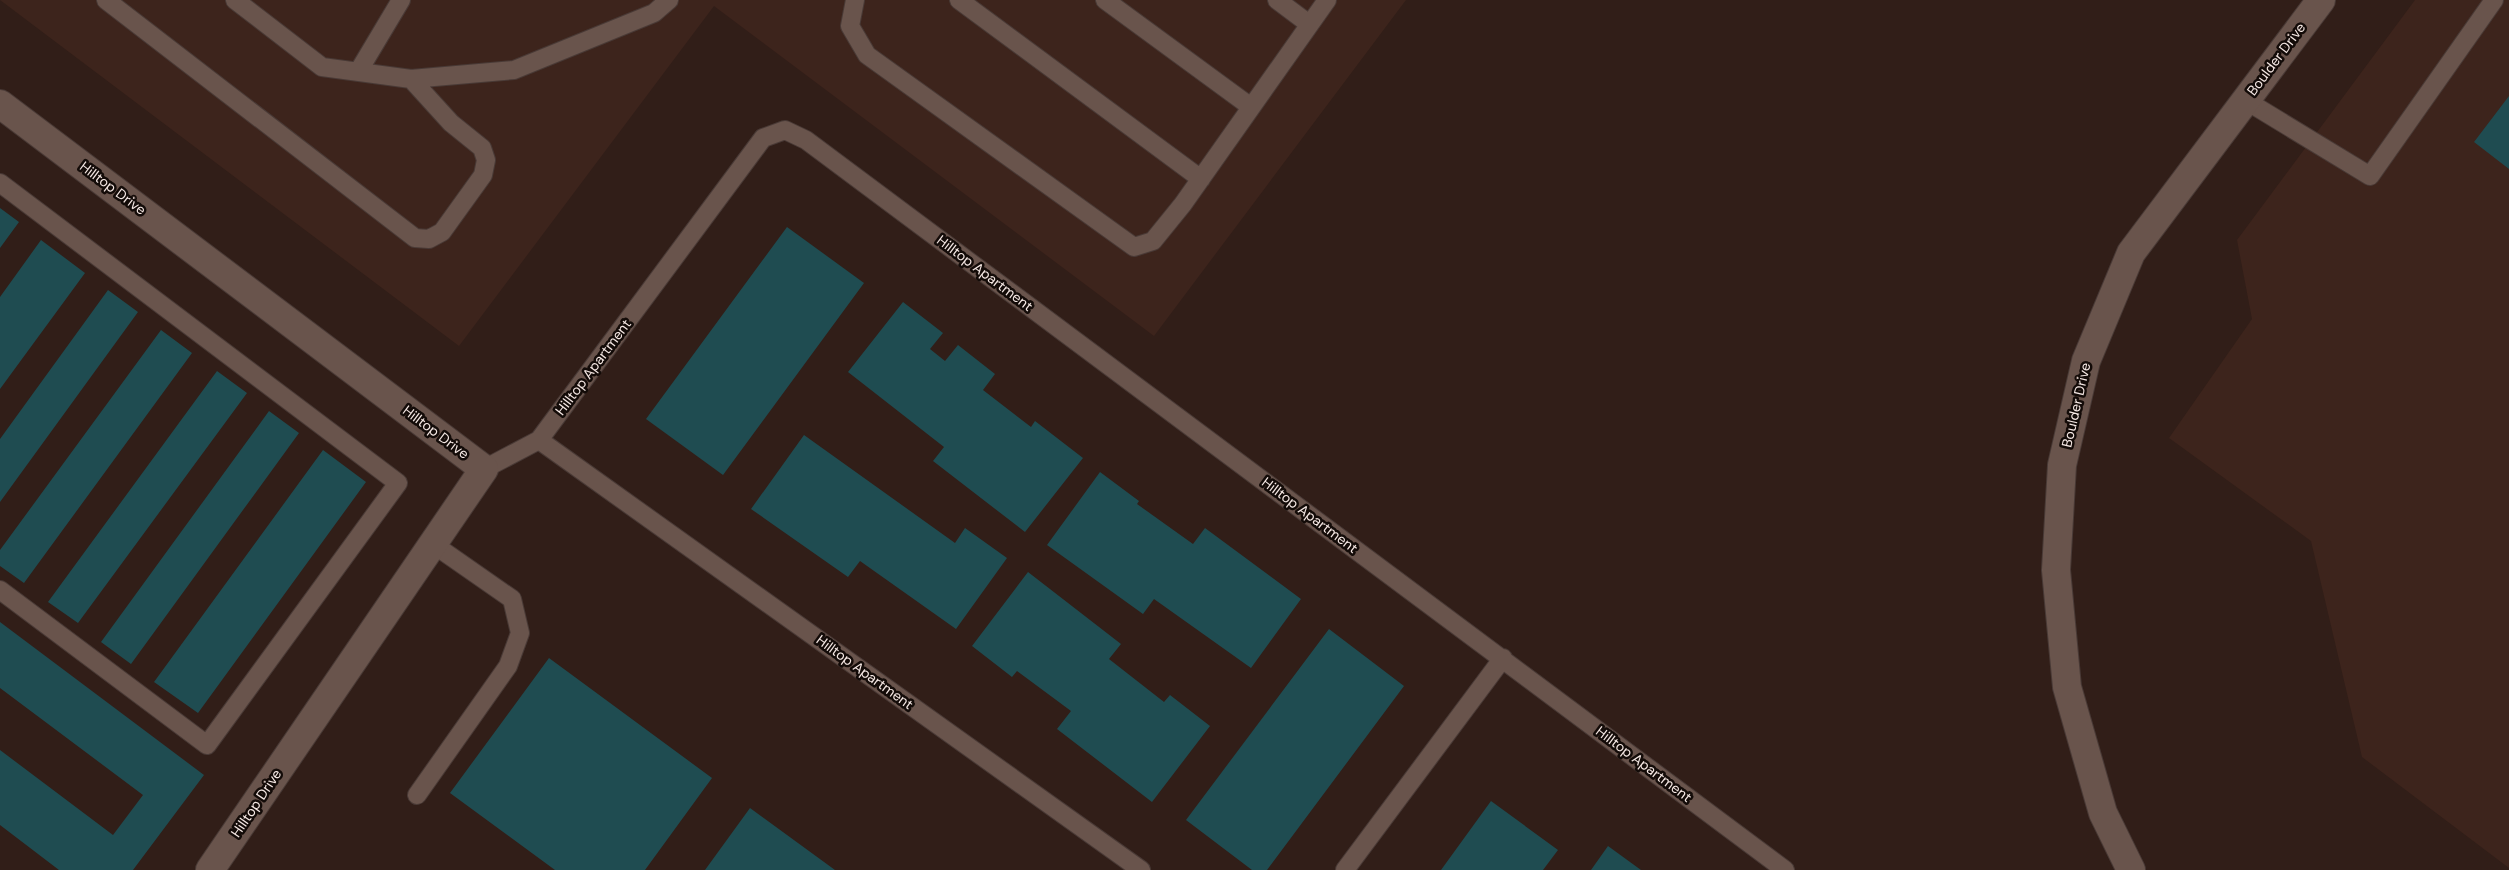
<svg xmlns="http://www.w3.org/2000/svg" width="2509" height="870" font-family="'DM Sans',sans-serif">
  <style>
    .built { fill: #3d241c }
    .building { fill: #1f4c51 }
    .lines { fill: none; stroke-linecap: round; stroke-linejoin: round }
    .service-casing { stroke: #493a36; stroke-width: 20 }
    .minor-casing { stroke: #493a36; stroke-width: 30 }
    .service { stroke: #69544c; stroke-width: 18 }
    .minor { stroke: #69544c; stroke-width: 28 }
    .labels { text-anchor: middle; stroke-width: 5; stroke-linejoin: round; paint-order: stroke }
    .street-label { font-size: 14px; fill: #f6e9e5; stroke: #130b08 }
  </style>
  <rect width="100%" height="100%" fill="#311e18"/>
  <!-- built -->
  <path class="built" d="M 0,0 L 1406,0 L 1154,336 L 714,6 L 459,346 Z
    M 2415,0 L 2509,0 L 2509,868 L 2362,757 L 2311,541 L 2169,438 L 2252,319 L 2237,240 Z"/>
  <!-- building -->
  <path class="building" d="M 2509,96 L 2509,169 L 2474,142 Z
    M 0,208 L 19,222 L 0,248 Z
    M 787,227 L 864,283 L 723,475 L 646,419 Z
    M 41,240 L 85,273 L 0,389 L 0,297 Z
    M 108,290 L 138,312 L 0,502 L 0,439 Z
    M 903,302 L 943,333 L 930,349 L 945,361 L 958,345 L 995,374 L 983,390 L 1031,427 L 1035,421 L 1083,458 L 1025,532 L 933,461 L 944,447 L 848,372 Z
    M 161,330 L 192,353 L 24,583 L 0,566 L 0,550 Z
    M 217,371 L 247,393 L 78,623 L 48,602 Z
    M 269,411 L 299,433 L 131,664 L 101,642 Z
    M 804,435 L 955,543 L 965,528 L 1007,558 L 956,629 L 860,561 L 848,577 L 751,509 Z
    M 323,450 L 366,482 L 198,713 L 154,682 Z
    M 1100,472 L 1139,501 L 1137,504 L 1193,544 L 1205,528 L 1301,599 L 1251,668 L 1154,599 L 1143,614 L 1047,545 Z
    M 1028,572 L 1121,644 L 1109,659 L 1164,702 L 1170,695 L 1210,726 L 1152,802 L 1057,729 L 1071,711 L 1017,671 L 1012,677 L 972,646 Z
    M 0,622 L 204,775 L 133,870 L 59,870 L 0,825 L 0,750 L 113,835 L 143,795 L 0,688 Z
    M 1329,629 L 1404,686 L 1267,870 L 1252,870 L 1186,820 Z
    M 549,658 L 712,778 L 645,870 L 555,870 L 450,793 Z
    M 1491,801 L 1558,850 L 1543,870 L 1441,870 Z
    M 750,808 L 835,870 L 705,870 Z
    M 1608,846 L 1641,870 L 1591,870 Z"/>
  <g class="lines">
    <!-- service casing -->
    <g class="service-casing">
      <path id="service" d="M 106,0 L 415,238 L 429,239 L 442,232 L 483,175 L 486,160 L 482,148 L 451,123 L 411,79
        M 235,0 L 322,67 L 411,79 L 514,70 L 654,13 L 669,0
        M 855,0 L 850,26 L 867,55 L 1134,247 L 1153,241 L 1183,204 L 1327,0
        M 959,0 L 1201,179
        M 1105,0 L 1251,107
        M 1277,0 L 1309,24
        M 358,72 L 401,0
        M 2245,100 L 2370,176 L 2494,0
        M 0,183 L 398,483 L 207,745 L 0,590
        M 539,440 L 763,138 L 785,130 L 806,140 L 1785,870
        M 484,469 L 539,440 L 1141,870
        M 417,795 L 508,666 L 520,633 L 512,599 L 433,544
        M 1345,870 L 1503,658"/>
    </g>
    <!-- minor casing -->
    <g class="minor-casing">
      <path id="minor" d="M 0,104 L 484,469 L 210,870
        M 2131,870 L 2103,813 L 2067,687 L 2056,570 L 2062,465 L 2086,361 L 2131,253 L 2321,0"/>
    </g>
    <!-- service -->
    <use href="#service" class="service"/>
    <!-- minor -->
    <use href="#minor" class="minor"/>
  </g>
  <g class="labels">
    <!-- street labels -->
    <g class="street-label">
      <text transform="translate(2276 59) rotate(-53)" y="5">Boulder Drive</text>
      <text transform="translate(113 188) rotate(37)" y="5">Hilltop Drive</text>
      <text transform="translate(985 273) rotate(37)" y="5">Hilltop Apartment</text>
      <text transform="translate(593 367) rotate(-53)" y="5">Hilltop Apartment</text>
      <text transform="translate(2076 405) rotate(-77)" y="5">Boulder Drive</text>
      <text transform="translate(436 432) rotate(37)" y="5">Hilltop Drive</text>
      <text transform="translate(1310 515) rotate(37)" y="5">Hilltop Apartment</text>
      <text transform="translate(865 672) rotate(36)" y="5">Hilltop Apartment</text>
      <text transform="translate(1644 764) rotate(37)" y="5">Hilltop Apartment</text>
      <text transform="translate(256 803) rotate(-56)" y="5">Hilltop Drive</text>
    </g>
  </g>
</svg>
